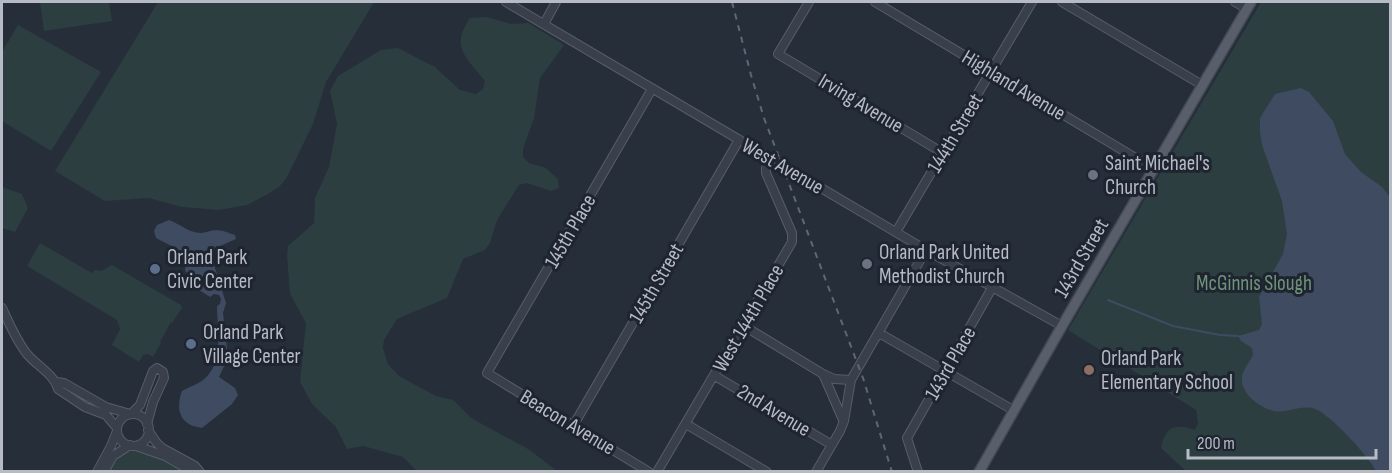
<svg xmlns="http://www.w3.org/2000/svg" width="1392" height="473" font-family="'Sofia Sans Condensed',sans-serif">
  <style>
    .green { fill: #2c3e40 }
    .water { fill: #3e4b61 }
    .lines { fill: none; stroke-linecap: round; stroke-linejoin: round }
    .stream { stroke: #3e4b61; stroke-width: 2 }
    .minor-casing { stroke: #585e69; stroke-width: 10 }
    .major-casing { stroke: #434954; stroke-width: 12 }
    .minor { stroke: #3a404b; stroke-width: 8 }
    .major { stroke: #585f6b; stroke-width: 9 }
    .rail { stroke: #606774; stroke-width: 2; stroke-dasharray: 6 6; stroke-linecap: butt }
    .worship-dot { fill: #6b7280; stroke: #1f2530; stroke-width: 2 }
    .service-dot { fill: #5c6f8a; stroke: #1f2530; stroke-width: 2 }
    .education-dot { fill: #8d6e63; stroke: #1f2530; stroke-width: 2 }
    .labels { text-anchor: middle; stroke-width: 6; stroke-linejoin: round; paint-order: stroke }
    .street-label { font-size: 21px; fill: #b6bbc6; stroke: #1f2530 }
    .poi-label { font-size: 21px; fill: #b6bbc6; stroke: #1f2530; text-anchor: start }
    .park-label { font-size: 21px; fill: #70947a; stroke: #1f2530 }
  </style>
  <rect width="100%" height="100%" fill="#262e3a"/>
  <!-- green -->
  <path class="green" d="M 40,2 L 109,2 L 112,21 L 44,31 Z
    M 158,2 L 374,2 L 326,82 L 313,124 L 286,179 L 279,187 L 266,195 L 247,205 L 219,210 L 182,207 L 149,198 L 105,201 L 55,171 Z
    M 1261,2 L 1390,2 L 1390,471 L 1186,471 L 1161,448 C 1165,426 1175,423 1195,430 L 1198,423 L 1196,410 L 1068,330 Z
    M 487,17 L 511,24 L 528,23 L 564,45 L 540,78 L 534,118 L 523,149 L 523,157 L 529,163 L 546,168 L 558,179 L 559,188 L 551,191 L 527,183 L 519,185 L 497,220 L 490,243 L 485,250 L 463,259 L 447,298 L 397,319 L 384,340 L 383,348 L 388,364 L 399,376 L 436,396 L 453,400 L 471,418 L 530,450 L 557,471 L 417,471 L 403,457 L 363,446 L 347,449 L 336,427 L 312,404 L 300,382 L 306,323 L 290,294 L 287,255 L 288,246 L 314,223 L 315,198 L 329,167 L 337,124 L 330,91 L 338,76 L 381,50 L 398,48 L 435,67 L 460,90 L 476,94 L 483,89 L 485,81 C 466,57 450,47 470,18 Z
    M 18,25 L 101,72 L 51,151 L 2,121 L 2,52 Z
    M 2,187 L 22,194 L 28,208 L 15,232 L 2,228 Z
    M 40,243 L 92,273 L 95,270 L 101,271 L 112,265 L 181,305 L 182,308 L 172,323 L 171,322 L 160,342 L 161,343 L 153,357 L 148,354 L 143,355 L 139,362 L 112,345 L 120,329 L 117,320 L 27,266 Z
    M 139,450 L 162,458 L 184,471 L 109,472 C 117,458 123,451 139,450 Z"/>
  <!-- water -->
  <path class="water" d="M 1301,88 L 1309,92 L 1333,121 L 1345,154 L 1361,172 L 1382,187 L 1390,197 L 1390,471 L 1376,471 C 1369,457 1330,414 1315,409 C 1301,404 1287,414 1274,411 C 1259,408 1239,392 1242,376 C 1244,368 1250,361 1253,355 L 1252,348 L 1241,341 L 1238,336 L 1259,330 L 1262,324 L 1259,297 L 1283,254 L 1287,234 L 1282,201 L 1262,145 L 1260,133 L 1260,118 L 1275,94 Z
    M 169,220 C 180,224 189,233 201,233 C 206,233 211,230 216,230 C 222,230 229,233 235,235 L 236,239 L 220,246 L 214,251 L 214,265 L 226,303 L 223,313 L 228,358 L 219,377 L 235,388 L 238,395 L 232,404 L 202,428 C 199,427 196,427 193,426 C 177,420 177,404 182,391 C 189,387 198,384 203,380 C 225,363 217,329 217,306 L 220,304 L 221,299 L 219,295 L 214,294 L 210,297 L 196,288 L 197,285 L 193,282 L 196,278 L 185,271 C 187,249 172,247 156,238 L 154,231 L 157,225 Z"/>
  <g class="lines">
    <!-- stream -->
    <path class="stream" d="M 1108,300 L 1173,326 L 1220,335 L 1238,336"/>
    <!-- minor casing -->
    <g class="minor-casing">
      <path id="minor" d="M 506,2 L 926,250 L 1062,326
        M 809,2 L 778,54 L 943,153
        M 875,2 L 1154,169
        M 1062,2 L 1202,85
        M 1235,2 L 1247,9
        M 544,24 L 556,2
        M 896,232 L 1032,2
        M 2,308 C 9,323 16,340 27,354 C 37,366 54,374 58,389 L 85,407 L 106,415 L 117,428
        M 744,326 L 823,374 L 834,379 L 851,380
        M 879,333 L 1013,410
        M 823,374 L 843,420
        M 715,376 L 832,445
        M 56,382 L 64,383 L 106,407 L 130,414
        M 131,414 L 140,405 L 153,371 L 157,368 L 163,372 L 164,378 L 153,402 L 147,424
        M117 430a16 16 0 1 1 32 0a16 16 0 1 1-32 0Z
        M 686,424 L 767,472
        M 573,426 L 739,140
        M 148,430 L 156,442 L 162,448 L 195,466 L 200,472
        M 136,446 L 165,456 L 191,471 L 199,471
        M 97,472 L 111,446 L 117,431
        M 104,472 L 113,456 L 130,445
        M 649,472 L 487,373 L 652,89
        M 657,472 L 792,242 L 792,233 L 766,173 L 766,168 L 770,158
        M 816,472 L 840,431 L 844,421 L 851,380 L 926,250
        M 918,472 L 907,438 L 992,288"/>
    </g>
    <!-- major casing -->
    <g class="major-casing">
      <path id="major" d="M 979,472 L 1062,326 L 1251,2"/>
    </g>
    <!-- minor -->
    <use href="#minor" class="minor"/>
    <!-- major -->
    <use href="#major" class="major"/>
    <!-- rail -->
    <path class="rail" d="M 732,2 L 751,75 L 764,118 L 863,378 L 892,472"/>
  </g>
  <!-- markers -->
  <g class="worship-dot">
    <circle cx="1093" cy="175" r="6"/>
    <circle cx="867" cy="264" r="6"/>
  </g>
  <g class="service-dot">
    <circle cx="155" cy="269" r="6"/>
    <circle cx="191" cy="344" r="6"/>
  </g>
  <circle class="education-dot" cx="1089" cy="370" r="6"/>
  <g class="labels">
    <!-- street labels -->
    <g class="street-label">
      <text transform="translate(1014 85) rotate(31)" y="7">Highland Avenue</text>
      <text transform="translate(861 103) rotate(31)" y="7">Irving Avenue</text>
      <text transform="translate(955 133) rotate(-59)" y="7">144th Street</text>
      <text transform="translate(783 166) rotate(30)" y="7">West Avenue</text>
      <text transform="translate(570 231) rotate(-60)" y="7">145th Place</text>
      <text transform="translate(1081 258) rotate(-60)" y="7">143rd Street</text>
      <text transform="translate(656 283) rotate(-60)" y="7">145th Street</text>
      <text transform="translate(748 318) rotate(-60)" y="7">West 144th Place</text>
      <text transform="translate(950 363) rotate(-60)" y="7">143rd Place</text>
      <text transform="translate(774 410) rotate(31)" y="7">2nd Avenue</text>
      <text transform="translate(568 422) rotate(31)" y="7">Beacon Avenue</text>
    </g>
    <!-- poi labels -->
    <g class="poi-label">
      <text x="1105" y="170">Saint Michael's<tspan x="1105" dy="24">Church</tspan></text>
      <text x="879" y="259">Orland Park United<tspan x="879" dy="24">Methodist Church</tspan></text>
      <text x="167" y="264">Orland Park<tspan x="167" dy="24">Civic Center</tspan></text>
      <text x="203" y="339">Orland Park<tspan x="203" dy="24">Village Center</tspan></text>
      <text x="1101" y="365">Orland Park<tspan x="1101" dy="24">Elementary School</tspan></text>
    </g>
    <!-- park labels -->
    <g class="park-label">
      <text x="1254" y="290">McGinnis Slough</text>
    </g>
  </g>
  <!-- border -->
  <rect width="1392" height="473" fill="none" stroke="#b6bbc6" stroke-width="6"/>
  <!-- scale -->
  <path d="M1188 449v9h188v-9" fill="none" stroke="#b6bbc6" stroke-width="3"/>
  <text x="1197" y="449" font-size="18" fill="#b6bbc6" stroke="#1f2530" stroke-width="4.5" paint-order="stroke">200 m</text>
</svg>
